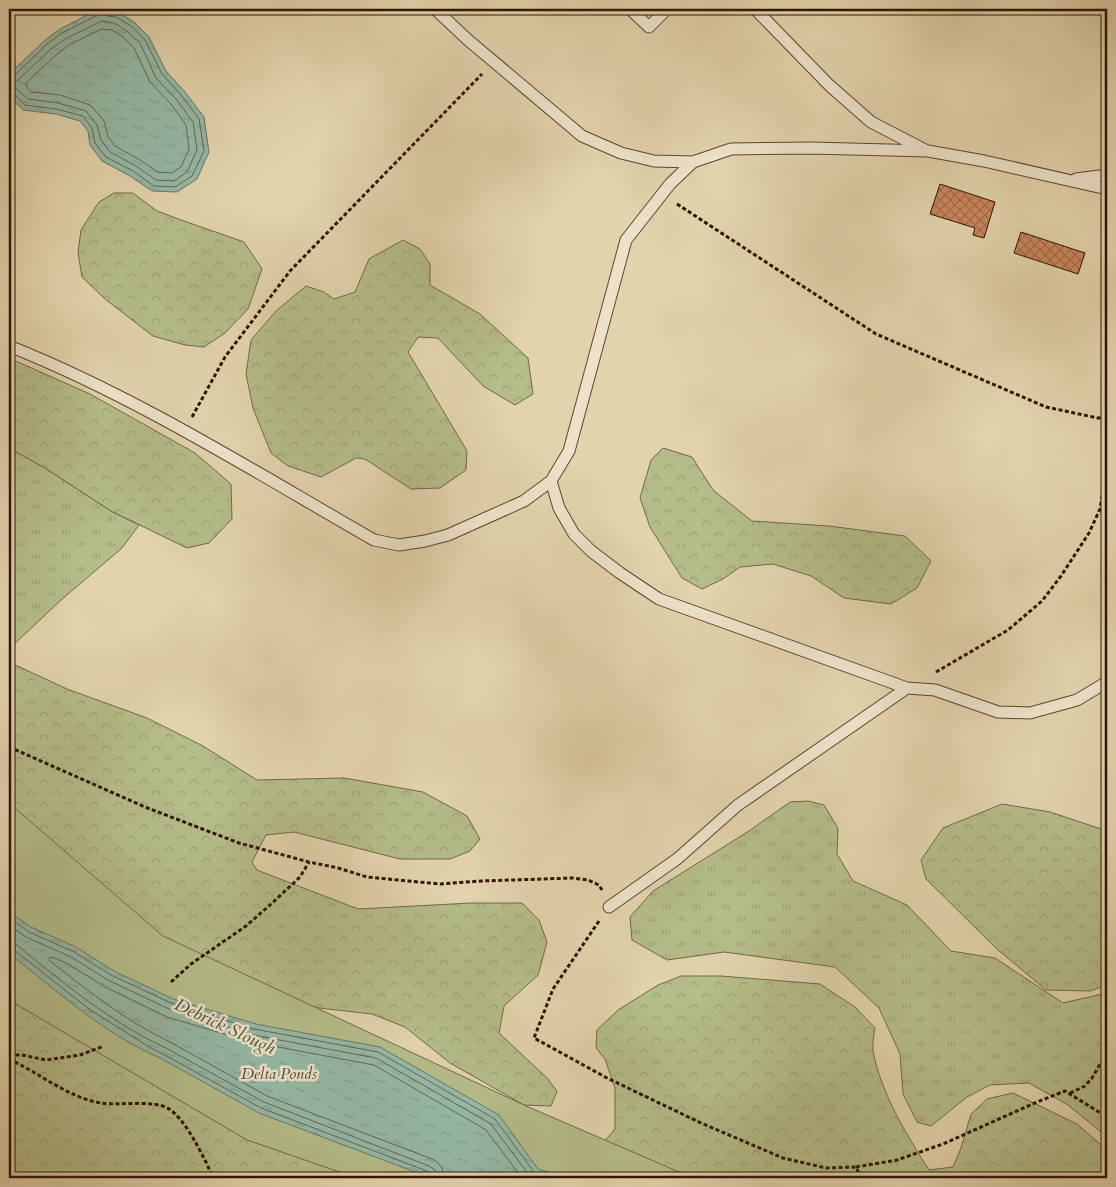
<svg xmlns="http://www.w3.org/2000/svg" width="1116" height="1187" font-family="Cardo,serif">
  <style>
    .grass { fill: url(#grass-tufts); stroke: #726848 }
    .forest { fill: url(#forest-crowns); stroke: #726848 }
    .park { fill: #b4bc89; stroke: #726848 }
    .water { fill: url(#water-ripples); stroke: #6c7666 }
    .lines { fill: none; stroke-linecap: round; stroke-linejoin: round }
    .shore { stroke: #626656; stroke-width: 1 }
    .building { fill: url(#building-cross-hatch); stroke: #2f1407 }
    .lane-casing { stroke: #5c4430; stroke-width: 13 }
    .path { stroke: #2f1407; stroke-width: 3; stroke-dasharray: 4 2.5; stroke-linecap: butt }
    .lane { stroke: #ece2c9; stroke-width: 11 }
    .labels { text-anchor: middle; stroke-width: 5; stroke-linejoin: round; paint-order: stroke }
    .park-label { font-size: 16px; font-style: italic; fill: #57462e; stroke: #ece2c9 }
    .water-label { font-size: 18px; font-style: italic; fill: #534d3e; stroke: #ece2c9 }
  </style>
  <defs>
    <pattern id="grass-tufts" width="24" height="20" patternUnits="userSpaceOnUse" patternTransform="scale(1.25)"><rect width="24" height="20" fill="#b4bc89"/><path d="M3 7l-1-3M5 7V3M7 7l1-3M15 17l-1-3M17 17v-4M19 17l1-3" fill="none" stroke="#9ba175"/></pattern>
    <pattern id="forest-crowns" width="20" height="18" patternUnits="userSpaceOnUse" patternTransform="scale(1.25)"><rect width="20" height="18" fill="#b4bc89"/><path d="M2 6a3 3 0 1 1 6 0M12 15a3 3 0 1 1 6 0" fill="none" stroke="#9ba175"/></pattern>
    <pattern id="water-ripples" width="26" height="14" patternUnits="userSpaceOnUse" patternTransform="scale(1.25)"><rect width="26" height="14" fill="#95b8a5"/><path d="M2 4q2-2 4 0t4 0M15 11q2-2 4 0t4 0" fill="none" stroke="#819d8d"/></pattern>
    <pattern id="building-cross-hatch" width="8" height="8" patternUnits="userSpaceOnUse" patternTransform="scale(1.25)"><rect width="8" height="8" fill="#c9875c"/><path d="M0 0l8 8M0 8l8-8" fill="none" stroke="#a46d4a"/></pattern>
  </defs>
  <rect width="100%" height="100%" fill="#e2d3ac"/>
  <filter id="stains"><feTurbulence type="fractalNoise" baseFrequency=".004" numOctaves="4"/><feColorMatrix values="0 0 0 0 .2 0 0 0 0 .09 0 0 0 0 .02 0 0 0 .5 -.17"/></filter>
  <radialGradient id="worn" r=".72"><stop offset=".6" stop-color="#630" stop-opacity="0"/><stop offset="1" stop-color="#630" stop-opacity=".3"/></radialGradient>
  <!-- grass -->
  <path class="grass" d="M 9,448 L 45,468 L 111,511 L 139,525 L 122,548 L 61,600 L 9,649 Z
    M 808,801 L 824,805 L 838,828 L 837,854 L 853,881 L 907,905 L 951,951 L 995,958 L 1063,1003 L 1107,993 L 1107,1137 L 1068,1105 L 1029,1083 L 990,1085 L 967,1097 L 931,1126 L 917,1122 L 903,1094 L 900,1054 L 879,1008 L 835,967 L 724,952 L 667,960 L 632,940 L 630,917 L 653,891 L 749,831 L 790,802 Z"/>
  <!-- forest -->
  <path class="forest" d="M 114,193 L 133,193 L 157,211 L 184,221 L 244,242 L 262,269 L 248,309 L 225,333 L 204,347 L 185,345 L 153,336 L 105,299 L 82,277 L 78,252 L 81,230 L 99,202 Z
    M 403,240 L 420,249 L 430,264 L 430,285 L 480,314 L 528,358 L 533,394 L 515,405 L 483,386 L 438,338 L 418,337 L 408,352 L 467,451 L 466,470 L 440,488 L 411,489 L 365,459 L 356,458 L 321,477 L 288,466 L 271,453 L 253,408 L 246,374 L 251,340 L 276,311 L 306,286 L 324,292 L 334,299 L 355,292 L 369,259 Z
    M 9,358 L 90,394 L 195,453 L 231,484 L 232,519 L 209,543 L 187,548 L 111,511 L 45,468 L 9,448 Z
    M 663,448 L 692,457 L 713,490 L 752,521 L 829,526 L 905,536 L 931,561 L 917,588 L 891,604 L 844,598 L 811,576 L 773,564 L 740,567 L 723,579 L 702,589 L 682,578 L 650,527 L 640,498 L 651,460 Z
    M 9,662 L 67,689 L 147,718 L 203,746 L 257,780 L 344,778 L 423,792 L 467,816 L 480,839 L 470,851 L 450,859 L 400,859 L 294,832 L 266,835 L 252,862 L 257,870 L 358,909 L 471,903 L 522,903 L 539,920 L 547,942 L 538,975 L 504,1006 L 499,1033 L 547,1078 L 557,1091 L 551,1106 L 524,1105 L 450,1063 L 405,1027 L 372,1014 L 319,1008 L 284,999 L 237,978 L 9,852 Z
    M 1002,804 L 1050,812 L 1107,831 L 1107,985 L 1090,991 L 1046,990 L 997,949 L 926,879 L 921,860 L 943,828 Z
    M 681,976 L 721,976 L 820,984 L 855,1007 L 875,1028 C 874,1035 872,1044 873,1051 C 881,1093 906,1134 929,1170 L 953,1167 L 961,1148 L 971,1114 L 987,1099 L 1013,1093 L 1077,1124 L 1107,1150 L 1107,1178 L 643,1178 L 604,1142 L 615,1129 L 615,1088 L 605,1059 L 596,1048 L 597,1030 L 618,1010 L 658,985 Z
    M 9,979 L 169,1090 L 179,1100 L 195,1102 L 394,1178 L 9,1178 Z"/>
  <!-- park -->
  <path class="park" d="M 9,803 L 163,936 L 524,1105 L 693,1178 L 357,1178 L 247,1140 L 9,1000 Z"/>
  <!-- water -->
  <path class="water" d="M 97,10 L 117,12 L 134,22 L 149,37 L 166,71 L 185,92 L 204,117 L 209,152 L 197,179 L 177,192 L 152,191 L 130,176 L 102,161 L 90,145 L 88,131 L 80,121 L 56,114 L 23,110 L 9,96 L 9,74 L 44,41 L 60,29 Z
    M 9,912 L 31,927 L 76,947 L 114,971 L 173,999 L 256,1024 L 380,1047 L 499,1115 L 538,1169 L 568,1178 L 431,1178 L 259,1113 L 160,1058 C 107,1035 60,994 15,958 L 9,953 Z"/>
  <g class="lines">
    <!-- shore -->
    <path class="shore" d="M 102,21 L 114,23 L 127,31 L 140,43 L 156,78 L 176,99 L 193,122 L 197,150 L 187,172 L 174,181 L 156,180 L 136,166 L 110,152 L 101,140 L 97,125 L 86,111 L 58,103 L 28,99 L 13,86 L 13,83 L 18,80 L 51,49 L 65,39 Z
      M 102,29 L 112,30 L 123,37 L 134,48 L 150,82 L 171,104 L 186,125 L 189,149 L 181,167 L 172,173 L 158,172 L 140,160 L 115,146 L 108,137 L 104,121 L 94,109 L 90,105 L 60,95 L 31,92 L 26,86 L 26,83 L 56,55 L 69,45 Z
      M 9,77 L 14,76 L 47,44 L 62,33 L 98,15 L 102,12 L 108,16 L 116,17 L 131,26 L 145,40 L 162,74 L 181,95 L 199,119 L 204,151 L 192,176 L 175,187 L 154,186 L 133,171 L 106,157 L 95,143 L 92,128 L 83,116 L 56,109 L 25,105 L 14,94 L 9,93
      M 9,918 L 29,932 L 74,952 L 111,975 L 171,1003 L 254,1029 L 378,1052 L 495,1119 L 534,1172 L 551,1178
      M 9,925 L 26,937 L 71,957 L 108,980 L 169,1009 L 253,1035 L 376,1058 L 491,1124 L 529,1175 L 532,1178
      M 9,943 L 17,945 C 62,982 113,1024 166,1048 L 264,1102 L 429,1166 L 435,1170 L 437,1178
      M 9,949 L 14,950 L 89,1009 L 149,1047 L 163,1054 L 261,1108 L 427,1171 L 430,1174 L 430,1178
      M 444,1178 C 444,1169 440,1163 432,1159 L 267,1096 L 170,1042 C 126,1021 88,991 50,961 L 49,958 L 52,957 L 68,964 L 105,987 L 167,1017 L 251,1042 L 374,1065 L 486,1130 L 522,1178"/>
  </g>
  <!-- building -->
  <path class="building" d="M 940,184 L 995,202 L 984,238 L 973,235 L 975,228 L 930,214 Z
    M 1021,232 L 1085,253 L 1078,274 L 1014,253 Z"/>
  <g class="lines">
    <!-- lane casing -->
    <g class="lane-casing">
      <path id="lane" d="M 435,9 L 468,40 L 582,136 L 621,153 L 654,161 L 693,162
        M 630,9 L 649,27 L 667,9
        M 755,9 L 829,85 L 871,122 L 925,150
        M 1076,179 L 1107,175
        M 9,346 C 137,397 255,472 374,540 L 399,545 L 425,541 L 448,535 L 524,501 L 551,481 L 569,451 L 626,240 L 670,184 L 693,162 L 731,149 L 812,148 L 928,151 L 984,161 L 1107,189
        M 551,481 L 559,508 L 574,534 L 591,551 L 620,573 L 659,599 L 907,688
        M 609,907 L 677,859 L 738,805 L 907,688 L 935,690 L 998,712 L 1030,713 L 1077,700 L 1107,682"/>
    </g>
    <!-- path -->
    <path class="path" d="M 677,204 L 876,334 L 1046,407 L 1098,418 L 1107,417
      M 192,417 L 225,357 L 290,271 L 482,74
      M 936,672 L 1008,630 L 1042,601 L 1061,576 L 1089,533 L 1100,509 L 1107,464
      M 9,747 L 145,807 L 239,843 L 309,862 L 338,868 L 367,877 L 440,884 L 481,881 L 573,878 L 588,880 L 599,885 L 602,890
      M 599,921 L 553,989 L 534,1038 L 607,1078 L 701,1123 L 783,1158 L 826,1168 L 856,1167 L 861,1178
      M 171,982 L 191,964 L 246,926 L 270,905 L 300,877 L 309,862
      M 9,1055 L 22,1055 L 46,1060 L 80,1055 L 104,1046
      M 9,1059 C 39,1073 69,1098 101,1103 C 119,1106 154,1099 169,1109 C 185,1120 197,1145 206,1162 C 209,1168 210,1173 215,1178
      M 1070,1093 L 1085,1086 L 1092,1078 L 1107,1052
      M 856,1167 L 897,1160 L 943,1144 L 1037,1102 L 1065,1091 L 1107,1117"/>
    <!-- lane -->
    <use href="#lane" class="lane"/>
  </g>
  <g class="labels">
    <!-- park labels -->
    <g class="park-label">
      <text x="279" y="1079">Delta Ponds</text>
    </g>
    <!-- water labels -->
    <g class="water-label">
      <text transform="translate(225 1026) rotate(25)" y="6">Debrick Slough</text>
    </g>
  </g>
  <!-- margin -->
  <rect width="1116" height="1187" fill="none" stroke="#e2d3ac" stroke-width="30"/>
  <rect x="10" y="10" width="1096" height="1167" fill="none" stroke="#2f1407" stroke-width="2.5"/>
  <rect x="15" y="15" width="1086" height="1157" fill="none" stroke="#2f1407"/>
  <rect width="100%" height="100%" filter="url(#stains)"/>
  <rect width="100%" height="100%" fill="url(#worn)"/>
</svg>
